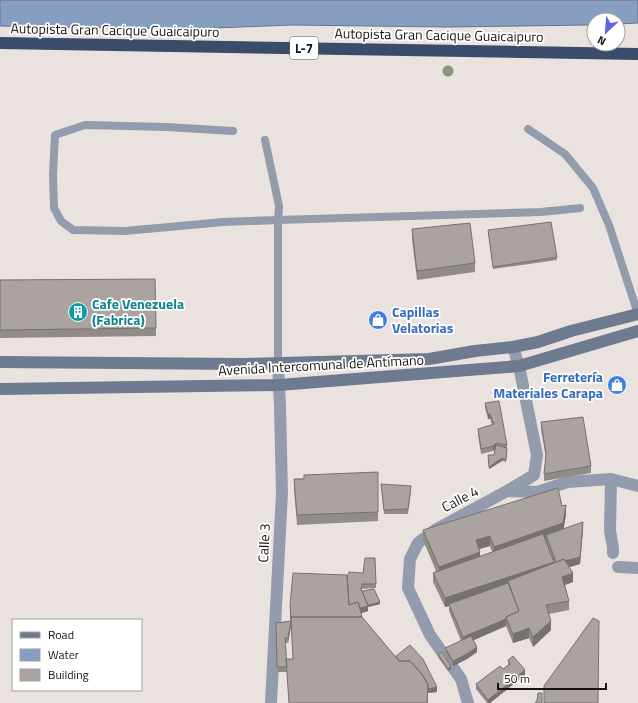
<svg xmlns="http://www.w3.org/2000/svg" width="638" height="703" font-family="'Titillium Web',sans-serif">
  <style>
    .water { fill: #869fc0; stroke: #64758c }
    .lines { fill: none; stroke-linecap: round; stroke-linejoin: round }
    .lane { stroke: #939cac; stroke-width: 8 }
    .street { stroke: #939cac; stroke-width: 12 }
    .secondary { stroke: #6d7a90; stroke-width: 12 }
    .highway { stroke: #3a4c6a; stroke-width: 12 }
    .tree { fill: #8b9778 }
    .wall { fill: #928c89; fill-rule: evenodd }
    .shaded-wall { fill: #77726f }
    .building { fill: #aaa39f; stroke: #77726f }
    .labels { text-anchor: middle; stroke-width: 3.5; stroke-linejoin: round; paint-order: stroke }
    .shield { fill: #fff; stroke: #5c5a59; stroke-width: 1 }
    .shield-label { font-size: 13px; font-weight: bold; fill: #161312 }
    .street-label { font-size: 14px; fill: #161312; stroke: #fff }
    .culture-label { font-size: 14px; font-weight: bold; fill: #0d838f; stroke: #fff; text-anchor: start }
    .shop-label { font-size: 14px; font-weight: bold; fill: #366cbe; stroke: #fff; text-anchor: start }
  </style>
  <rect width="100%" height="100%" fill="#eae2de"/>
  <!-- water -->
  <path class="water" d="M 0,0 L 638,0 L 638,23 L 618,24 L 618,20 L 594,20 L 594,25 L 590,25 L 449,27 L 292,25 L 189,29 L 0,26 Z"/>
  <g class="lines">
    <!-- lane -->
    <path class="lane" d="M 528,129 L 565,154 L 593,188 L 609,225 L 638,314
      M 233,131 L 167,127 L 85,125 L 55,135 L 53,175 L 54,208 L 61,221 L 73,230 L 125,231 L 223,222 L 278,220 L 279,206 L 265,140
      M 278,363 L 278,220 L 541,212 L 580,208"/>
    <!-- street -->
    <path class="street" d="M 611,479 L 610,531 L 613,548 L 613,553
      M 508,491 L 537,492 L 568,482 L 611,479 L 638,486
      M 618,567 L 638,568
      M 271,703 L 282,493 L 280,407 L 278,363
      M 468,703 L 461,679 L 430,635 L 408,588 L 410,559 L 418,543 L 435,530 L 507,491 L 534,475 L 537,455 L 519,366 L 513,347"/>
    <!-- secondary -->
    <path class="secondary" d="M 0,362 L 243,364 L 429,359 L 475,351 L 513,347 L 538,342 L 571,331 L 638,314
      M 0,389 L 279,385 L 519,366 L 638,331"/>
    <!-- highway -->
    <path class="highway" d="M 0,43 L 638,54"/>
  </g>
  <!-- trees -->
  <circle class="tree" cx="448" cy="71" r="5.5"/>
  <!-- wall -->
  <path class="wall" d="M 412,229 L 475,263 L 475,272 L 417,280 L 412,239 Z
    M 488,230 L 557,257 L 557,260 L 493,269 Z
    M 155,279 L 156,336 L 0,338 L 0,280 Z
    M 485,403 L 507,445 L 506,462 L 502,461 L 489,469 L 488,455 L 494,455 L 495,448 L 493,451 L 481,454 L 478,434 L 478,429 L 492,425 L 490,419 L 488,419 L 485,408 Z
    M 541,422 L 591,466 L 591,473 L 544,481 L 544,474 L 546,458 L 541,429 Z
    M 378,472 L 378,521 L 297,525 L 294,489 L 294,479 Z
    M 381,484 L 411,491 L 408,514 L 384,514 Z
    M 562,506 L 566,515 L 563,529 L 583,529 L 580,564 L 569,567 L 573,582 L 565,585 L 569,601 L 569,610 L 549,614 L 551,630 L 533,647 L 529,638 L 513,643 L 506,626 L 473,640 L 477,652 L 467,659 L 453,666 L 445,653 L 445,648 L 461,641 L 449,611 L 449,606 L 445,607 L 433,582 L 433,573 L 436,571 L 423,540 L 423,530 ZM 490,546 L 492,552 L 480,556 L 479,549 Z
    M 347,577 L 376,584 L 376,588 L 362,589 L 362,591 L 380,604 L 368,607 L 368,611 L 361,613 L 362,617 L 396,657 L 437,692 L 428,693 L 428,703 L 289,703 L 287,672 L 277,672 L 276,623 L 290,621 L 290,605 ZM 291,626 L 293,659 L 286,664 L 285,643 L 288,643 Z
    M 438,654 L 451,669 L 448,671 L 438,657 Z
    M 508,660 L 525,675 L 490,703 L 487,703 L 476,689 L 476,684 L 503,669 L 508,665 Z"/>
  <!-- shaded-wall -->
  <path class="shaded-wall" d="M 488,414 L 490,414 L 490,419 L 488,419 Z
    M 496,443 L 496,448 L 493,451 L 493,446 Z
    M 502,458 L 502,461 L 489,469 L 489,467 Z
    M 566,505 L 566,515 L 563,533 L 546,535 L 546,538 L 494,557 L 494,547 Z
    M 583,522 L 583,529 L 580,564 L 557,571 Z
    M 490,536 L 490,546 L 476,550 L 476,540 Z
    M 480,552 L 480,562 L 439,577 L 439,567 Z
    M 554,562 L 554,571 L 508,581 L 508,586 L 449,604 L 449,606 L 445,607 L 445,598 Z
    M 573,573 L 573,582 L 562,586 L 562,577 Z
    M 380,602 L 380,604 L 368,607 L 368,611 L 359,614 L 359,609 L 367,605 Z
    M 506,619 L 506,626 L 463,645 L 463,637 Z
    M 291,621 L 291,626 L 288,643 L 288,638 Z
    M 551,621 L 551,630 L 533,647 L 533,637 Z
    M 529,628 L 529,638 L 513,643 L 513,634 Z
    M 477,647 L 477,652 L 467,659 L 453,666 L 453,661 Z
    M 451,666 L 451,669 L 448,671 L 448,669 Z
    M 525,670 L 525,675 L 490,703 L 488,703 L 488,700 Z
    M 428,684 L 437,687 L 437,692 L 428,693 L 427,703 Z"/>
  <!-- building -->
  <path class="building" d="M 551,222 L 557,257 L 493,267 L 488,230 Z
    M 470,223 L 475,263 L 417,271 L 412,229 Z
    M 155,279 L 156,328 L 0,330 L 0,280 Z
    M 499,401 L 507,445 L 496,443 L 493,446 L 481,449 L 478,429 L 494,424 L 490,414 L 488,414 L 485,403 Z
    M 583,417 L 591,466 L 544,474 L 546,454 L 541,422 Z
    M 496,445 L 507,448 L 506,460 L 502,458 L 489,467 L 488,455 L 494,455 Z
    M 378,472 L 378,512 L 297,515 L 294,479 L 304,479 L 304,475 Z
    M 381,484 L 411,486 L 408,509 L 384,510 Z
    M 558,488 L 562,506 L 566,505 L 563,523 L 494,547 L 490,536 L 476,540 L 480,552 L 439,567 L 423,530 Z
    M 583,522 L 580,557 L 565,561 L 564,559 L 556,562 L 546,535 Z
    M 543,534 L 554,562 L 445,598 L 433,573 Z
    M 365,558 L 375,558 L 376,584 L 362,584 L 361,589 L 368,606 L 360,608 L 358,602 L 349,605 L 347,577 L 349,572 L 363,573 Z
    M 564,559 L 573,573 L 562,577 L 569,601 L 546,605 L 551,621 L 533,637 L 529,628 L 513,634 L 506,617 L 519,611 L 508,581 Z
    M 293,573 L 347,575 L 349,605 L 358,602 L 362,617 L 291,617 L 291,619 L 290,605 Z
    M 508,583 L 519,611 L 506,617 L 506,619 L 463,637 L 449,604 Z
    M 374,589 L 380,602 L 368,605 L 362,591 Z
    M 291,617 L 362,617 L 399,661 L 410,661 L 421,673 L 428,684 L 427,703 L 289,703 L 286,659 L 293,659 Z
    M 593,618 L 599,621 L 598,703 L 544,703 L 544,686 Z
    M 291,621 L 288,638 L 285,638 L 287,667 L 277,667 L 276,623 Z
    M 471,636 L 477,647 L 467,654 L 453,661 L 445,648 Z
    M 410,645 L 423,659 L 437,687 L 428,689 L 428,684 L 421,673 L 410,661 L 399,661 L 396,656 Z
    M 442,652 L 451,666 L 448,669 L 438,654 Z
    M 513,656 L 525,670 L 488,700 L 476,684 L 500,666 L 503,669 L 510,664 L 508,660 Z
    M 538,693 L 542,693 L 542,703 L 535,703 L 537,700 Z"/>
  <!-- icons -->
  <defs>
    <g id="building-disc" transform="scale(1)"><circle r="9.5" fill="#0f9aa8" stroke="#fff"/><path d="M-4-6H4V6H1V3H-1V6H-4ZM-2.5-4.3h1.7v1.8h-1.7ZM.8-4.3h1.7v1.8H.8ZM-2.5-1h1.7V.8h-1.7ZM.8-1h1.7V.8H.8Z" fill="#fff"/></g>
    <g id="shop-disc" transform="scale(1)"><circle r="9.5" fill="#3f7fe0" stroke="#fff"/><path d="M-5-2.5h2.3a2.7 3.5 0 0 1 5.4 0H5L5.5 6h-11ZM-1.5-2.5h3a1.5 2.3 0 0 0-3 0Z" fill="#fff"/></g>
  </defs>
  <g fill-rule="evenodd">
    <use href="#building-disc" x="78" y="312"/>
    <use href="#shop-disc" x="378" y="320"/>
    <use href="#shop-disc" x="617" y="385"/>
  </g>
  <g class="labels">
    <!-- shield labels -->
    <rect class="shield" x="290" y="37" width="28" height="22" rx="3"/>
    <g class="shield-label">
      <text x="304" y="53">L-7</text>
    </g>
    <!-- street labels -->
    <g class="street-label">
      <text transform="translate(115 30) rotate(1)" y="5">Autopista Gran Cacique Guaicaipuro</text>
      <text transform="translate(439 35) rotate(1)" y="5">Autopista Gran Cacique Guaicaipuro</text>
      <text transform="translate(321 365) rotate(-3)" y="5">Avenida Intercomunal de Antímano</text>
      <text transform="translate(460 499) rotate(-28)" y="5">Calle 4</text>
      <text transform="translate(264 543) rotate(-87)" y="5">Calle 3</text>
    </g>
    <!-- culture labels -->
    <g class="culture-label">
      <text x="92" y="309">Cafe Venezuela<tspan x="92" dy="16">(Fabrica)</tspan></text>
    </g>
    <!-- shop labels -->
    <g class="shop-label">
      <text x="392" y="317">Capillas<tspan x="392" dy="16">Velatorias</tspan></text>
      <text x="603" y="382" text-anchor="end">Ferretería<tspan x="603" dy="16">Materiales Carapa</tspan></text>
    </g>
  </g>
  <!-- legend -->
  <rect x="12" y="619" width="130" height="72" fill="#ffffff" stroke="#a2a1a0"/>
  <rect x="20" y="632" width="20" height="6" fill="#6d7a90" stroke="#a2a1a0"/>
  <text x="48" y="639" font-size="12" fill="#161312">Road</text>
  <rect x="20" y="649" width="20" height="12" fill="#869fc0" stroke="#a2a1a0"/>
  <text x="48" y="659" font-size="12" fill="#161312">Water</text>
  <rect x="20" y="669" width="20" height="12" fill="#aaa39f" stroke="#a2a1a0"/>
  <text x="48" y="679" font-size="12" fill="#161312">Building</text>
  <!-- north arrow -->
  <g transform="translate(606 32) rotate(206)"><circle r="19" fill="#ffffff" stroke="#a2a1a0"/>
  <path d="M0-3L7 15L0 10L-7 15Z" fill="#6264dd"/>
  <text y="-6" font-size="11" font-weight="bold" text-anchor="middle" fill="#161312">N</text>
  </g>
  <!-- scale -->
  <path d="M498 683v6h108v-6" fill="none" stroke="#161312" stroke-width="2"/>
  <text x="504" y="683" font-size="12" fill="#161312" stroke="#ffffff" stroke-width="3" paint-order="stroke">50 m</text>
</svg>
